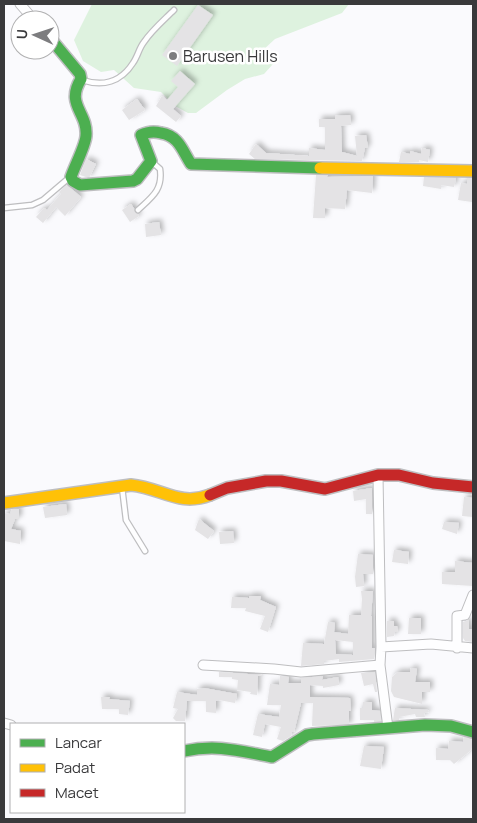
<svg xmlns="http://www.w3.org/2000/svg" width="477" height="823" font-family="Manrope,sans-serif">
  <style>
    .green { fill: #def2df }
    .building { fill: #e4e3e5; fill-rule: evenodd; filter: url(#shadow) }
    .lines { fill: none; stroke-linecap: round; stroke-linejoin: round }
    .lane-casing { stroke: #bebec0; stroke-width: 7 }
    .street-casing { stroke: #bebec0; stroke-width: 11 }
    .fast-casing { stroke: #bebec0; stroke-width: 14 }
    .slow-casing { stroke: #bebec0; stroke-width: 14 }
    .jam-casing { stroke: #bebec0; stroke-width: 14 }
    .lane { stroke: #fefeff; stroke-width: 4.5 }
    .street { stroke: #fefeff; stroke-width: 9 }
    .fast { stroke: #4caf50; stroke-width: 11 }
    .slow { stroke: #ffc107; stroke-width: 11 }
    .jam { stroke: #c62828; stroke-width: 11 }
    .poi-dot { fill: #7d7d7f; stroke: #fff; stroke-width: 2 }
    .labels { text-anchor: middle; stroke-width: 5; stroke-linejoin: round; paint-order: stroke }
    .poi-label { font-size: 16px; fill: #39393b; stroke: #fff; text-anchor: start }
  </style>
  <defs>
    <filter id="shadow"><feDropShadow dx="3" dy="-3" stdDeviation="2.5" flood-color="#0004"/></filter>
  </defs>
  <rect width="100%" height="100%" fill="#fafafd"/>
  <!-- green -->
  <path class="green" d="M 92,4 L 349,4 L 342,13 L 275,39 L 262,51 L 273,64 L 264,74 L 245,79 L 227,90 L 196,113 L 188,113 L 175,106 L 161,92 L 134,88 L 114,70 L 101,72 L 83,61 L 74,40 Z"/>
  <!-- building -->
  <path class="building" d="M 198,5 L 213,15 L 177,66 L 162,55 Z
    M 180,71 L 195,84 L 173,109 L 181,116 L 176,122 L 156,106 L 162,96 L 167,100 L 178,87 L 171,81 Z
    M 137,99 L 145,110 L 129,120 L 122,110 Z
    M 350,115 L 351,125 L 341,126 L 342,152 L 357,156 L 355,136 L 366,135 L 368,148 L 365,148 L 362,161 L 255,159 L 249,154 L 256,144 L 266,153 L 309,156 L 309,148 L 325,150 L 325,127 L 319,127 L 319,119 L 335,119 L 335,116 Z
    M 422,148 L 430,150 L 428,162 L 419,160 L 419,162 L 399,162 L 401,152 L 410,154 L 410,151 L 421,154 Z
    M 86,159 L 96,164 L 89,178 L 80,175 Z
    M 316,175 L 328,175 L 327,177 L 373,176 L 372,193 L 347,190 L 345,209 L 325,208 L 325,218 L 313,218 Z
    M 424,177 L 456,178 L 454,187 L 441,185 L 441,189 L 423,186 Z
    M 467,178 L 473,178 L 472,202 L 458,200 L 461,183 L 467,184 Z
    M 67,185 L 81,197 L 65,216 L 56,207 L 43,223 L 36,217 L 44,208 L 47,210 L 61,194 L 59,192 Z
    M 131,204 L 139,216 L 130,222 L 122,210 Z
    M 159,222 L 161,235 L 146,237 L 145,224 Z
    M 372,488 L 372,514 L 366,514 L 366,499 L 354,501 L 353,491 Z
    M 464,497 L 473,498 L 473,517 L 462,516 Z
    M 66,504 L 67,515 L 45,518 L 43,507 Z
    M 12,509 L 19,509 L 19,519 L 15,519 L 11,529 L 21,531 L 20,544 L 4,541 L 4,513 L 10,514 Z
    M 199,519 L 214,531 L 208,539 L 195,530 Z
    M 444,522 L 459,523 L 457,534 L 442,529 Z
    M 233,531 L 234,543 L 220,544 L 219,532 Z
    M 394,550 L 409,552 L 408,564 L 392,562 Z
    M 358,554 L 373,555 L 373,574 L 363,574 L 364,586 L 356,587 L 355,577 Z
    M 455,561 L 473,563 L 473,586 L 442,584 L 442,572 L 455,572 Z
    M 361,591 L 373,591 L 371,616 L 372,616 L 372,648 L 375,648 L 374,659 L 339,662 L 339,659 L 324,661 L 324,664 L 301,666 L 303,643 L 324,644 L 328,622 L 335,623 L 334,632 L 348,634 L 349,615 L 361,615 L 362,599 ZM 335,640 L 353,642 L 353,655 L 336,654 Z
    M 249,596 L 261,596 L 260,600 L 276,607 L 268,632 L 260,629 L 265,616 L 245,611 L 246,608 L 231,608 L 232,597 L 249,598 Z
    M 409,618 L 421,618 L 421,634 L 408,634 Z
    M 469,620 L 469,629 L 472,629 L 472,642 L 465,641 L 463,638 L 463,622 Z
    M 387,621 L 394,621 L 394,626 L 397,626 L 398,632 L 395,632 L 394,636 L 387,637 Z
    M 411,668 L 417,669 L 415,682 L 430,682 L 430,692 L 422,692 L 422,704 L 394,697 L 391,691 L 392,677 L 398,672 L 410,672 Z
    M 219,672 L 262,675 L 262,676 L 258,676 L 257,695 L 250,694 L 251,692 L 237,690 L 238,680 L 232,679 L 232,677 L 219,677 Z
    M 375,672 L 377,692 L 375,692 L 373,684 L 364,686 L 361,673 Z
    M 280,676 L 289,677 L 288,683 L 301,683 L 301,678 L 323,676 L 322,680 L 338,677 L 339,685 L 323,688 L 323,686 L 310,685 L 310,697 L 350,698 L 351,711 L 349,711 L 349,725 L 312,726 L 313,703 L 301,703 L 294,732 L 292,732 L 291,736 L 283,741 L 277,739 L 281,727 L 265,724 L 262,737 L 253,735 L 258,714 L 279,717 L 281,705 L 267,705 L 270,684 L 279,685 Z
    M 204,688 L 237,694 L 235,703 L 219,700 L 216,701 L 216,713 L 206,712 L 206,701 L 187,701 L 185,721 L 176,721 L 173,718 L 178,709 L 173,708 L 177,692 L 197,695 L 197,689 Z
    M 101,697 L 110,697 L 109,699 L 130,701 L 128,715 L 119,714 L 119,709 L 102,709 Z
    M 363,702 L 372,702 L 372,710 L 380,711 L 381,722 L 374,722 L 374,720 L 360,720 L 360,708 L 363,708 Z
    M 395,708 L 428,710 L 429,712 L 424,713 L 425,717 L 416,717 L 415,714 L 399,717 L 399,720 L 393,720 Z
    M 464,737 L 473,739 L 472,739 L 471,750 L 454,764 L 450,760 L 436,760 L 436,748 L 448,749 L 449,741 L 463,742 Z
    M 364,746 L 384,747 L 381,769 L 360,766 Z"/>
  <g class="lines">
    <!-- lane casing -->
    <g class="lane-casing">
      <path id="lane" d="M 82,80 C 103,87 121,82 133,63 C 138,56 139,48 144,42 C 152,30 164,20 174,10
        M 4,208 L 32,205 L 43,200 L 70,177
        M 138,210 C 152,197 163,190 160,169 L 152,162
        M 122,487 L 126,520 L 145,551"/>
    </g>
    <!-- street casing -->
    <g class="street-casing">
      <path id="street" d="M 20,4 L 34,20
        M 378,475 L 381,647 L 380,665 L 388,728
        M 381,647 L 431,644 L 473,648
        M 457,648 L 457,616 L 465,615 L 473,595
        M 203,665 L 274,669 L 301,672 L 380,665
        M 4,723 L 11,725"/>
    </g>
    <!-- fast casing -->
    <g class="fast-casing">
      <path id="fast" d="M 50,38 L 80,74 L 81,79 C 65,105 88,112 86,136 C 85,147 75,165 71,177 L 73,181 L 80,185 L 133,181 L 137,179 L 151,161 L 141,135 C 147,132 154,131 161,133 C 179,136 182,150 191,164 L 320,168
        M 184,751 C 218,744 239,751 272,757 L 307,735 L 313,734 L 425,725 L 451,726 L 473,732"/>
    </g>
    <!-- slow casing -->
    <g class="slow-casing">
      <path id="slow" d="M 320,168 L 473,171
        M 4,503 L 131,485 C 162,488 179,507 210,495"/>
    </g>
    <!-- jam casing -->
    <g class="jam-casing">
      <path id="jam" d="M 210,495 L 227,488 L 266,481 L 281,481 L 325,489 L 378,475 L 399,475 L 433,483 L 473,487"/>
    </g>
    <!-- lane -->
    <use href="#lane" class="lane"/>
    <!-- street -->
    <use href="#street" class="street"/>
    <!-- fast -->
    <use href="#fast" class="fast"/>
    <!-- slow -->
    <use href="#slow" class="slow"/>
    <!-- jam -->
    <use href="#jam" class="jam"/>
  </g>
  <!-- markers -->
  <circle class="poi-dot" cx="173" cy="56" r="5"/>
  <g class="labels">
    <!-- poi labels -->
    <g class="poi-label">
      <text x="183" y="62">Barusen Hills</text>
    </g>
  </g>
  <!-- border -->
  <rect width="477" height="823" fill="none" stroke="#39393b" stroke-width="10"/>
  <!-- legend -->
  <rect x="10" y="723" width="175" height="90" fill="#ffffff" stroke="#b0b0b1"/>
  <rect x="20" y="739" width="25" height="8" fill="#4caf50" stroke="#b0b0b1"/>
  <text x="55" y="748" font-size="15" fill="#39393b">Lancar</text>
  <rect x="20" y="764" width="25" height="8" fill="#ffc107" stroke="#b0b0b1"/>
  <text x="55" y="773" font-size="15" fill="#39393b">Padat</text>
  <rect x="20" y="789" width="25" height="8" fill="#c62828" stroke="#b0b0b1"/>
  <text x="55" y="798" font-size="15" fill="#39393b">Macet</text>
  <!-- north arrow -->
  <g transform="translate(35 35) rotate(273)"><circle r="24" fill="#ffffff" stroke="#b0b0b1"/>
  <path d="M0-4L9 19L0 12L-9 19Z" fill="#7d7d7f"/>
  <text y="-8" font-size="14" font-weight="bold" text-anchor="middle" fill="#39393b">U</text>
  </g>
</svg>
